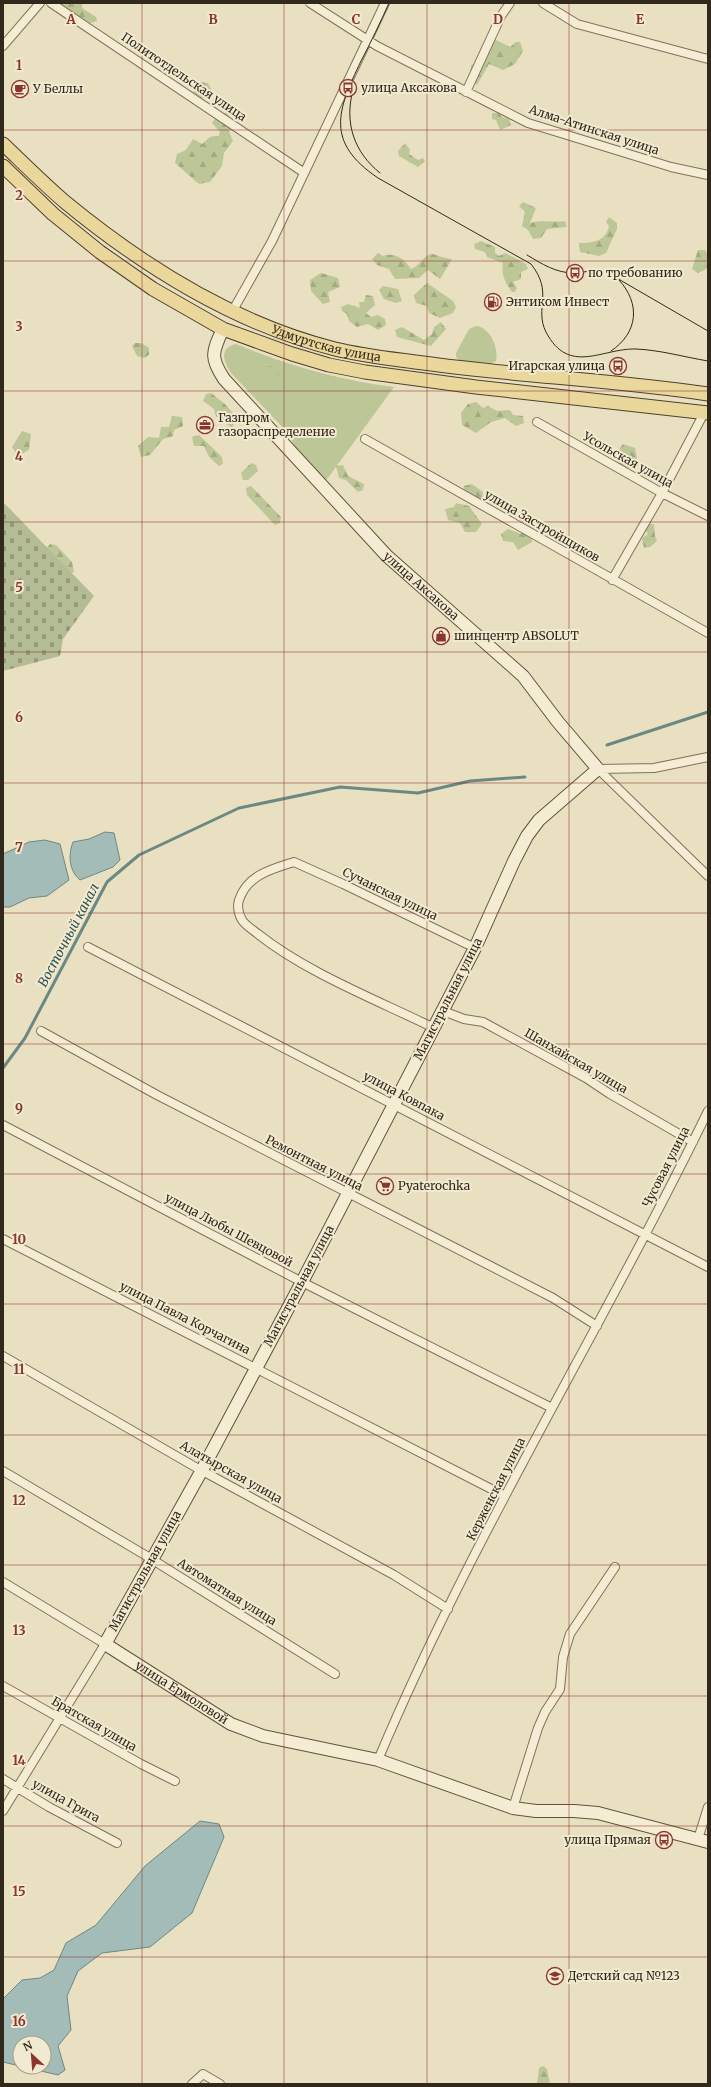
<svg xmlns="http://www.w3.org/2000/svg" width="711" height="2087" font-family="Merriweather,serif">
  <style>
    .green { fill: #bdc696 }
    .forest { fill: url(#forest-firs) }
    .cemetery { fill: url(#cemetery-stones) }
    .water { fill: #a3bcb7; stroke: #6b8984 }
    .lines { fill: none; stroke-linecap: round; stroke-linejoin: round }
    .stream { stroke: #6b8984; stroke-width: 3 }
    .street-casing { stroke: #81725a; stroke-width: 10 }
    .secondary-casing { stroke: #63533d; stroke-width: 14 }
    .primary-casing { stroke: #4f402e; stroke-width: 15 }
    .street { stroke: #f5edd3; stroke-width: 8 }
    .secondary { stroke: #f5edd3; stroke-width: 12 }
    .primary { stroke: #ead79b; stroke-width: 13 }
    .tram { stroke: #32291d; stroke-width: 1 }
    .grid { fill: none; stroke: #8b352f; stroke-width: 1; stroke-opacity: 0.55 }
    .labels { text-anchor: middle; stroke-width: 4; stroke-linejoin: round; paint-order: stroke }
    .street-label { font-size: 12px; fill: #32291d; stroke: #f2ead0 }
    .poi-label { font-size: 12px; fill: #32291d; stroke: #f2ead0; text-anchor: start }
    .water-label { font-size: 13px; font-style: italic; fill: #2e5151; stroke: #f2ead0 }
    .grid-label { font-size: 13px; text-anchor: middle; font-weight: bold; fill: #8b352f; stroke: #f2ead0; stroke-width: 4; stroke-linejoin: round; paint-order: stroke }
  </style>
  <defs>
    <pattern id="forest-firs" width="22" height="20" patternUnits="userSpaceOnUse"><rect width="22" height="20" fill="#bdc696"/><path d="M5 1l3.5 6h-7zM16 11l3.5 6h-7z" fill="#a3aa81"/></pattern>
    <pattern id="cemetery-stones" width="16" height="16" patternUnits="userSpaceOnUse"><rect width="16" height="16" fill="#b4bc95"/><path d="M2 7V4a2 2 0 0 1 4 0v3zM10 15v-3a2 2 0 0 1 4 0v3z" fill="#939979"/></pattern>
  </defs>
  <rect width="100%" height="100%" fill="#e9e0c1"/>
  <!-- green -->
  <path class="green" d="M 476,326 C 490,327 499,348 496,361 L 492,363 L 460,361 L 456,357 L 456,353 L 469,329 Z
    M 236,344 C 287,365 338,380 394,387 L 325,482 L 300,455 L 286,431 L 231,373 C 224,362 218,348 236,344 Z"/>
  <!-- forest -->
  <path class="forest" d="M 61,3 L 82,3 L 82,8 L 96,17 L 97,21 L 90,23 L 80,17 L 72,19 L 61,7 Z
    M 494,39 L 510,47 L 516,42 L 520,42 L 523,51 L 515,64 L 503,70 L 489,64 L 477,85 L 469,80 L 471,65 L 477,63 L 490,50 L 491,41 Z
    M 200,82 L 208,83 L 212,91 L 208,98 L 199,98 L 193,92 Z
    M 219,113 L 227,113 L 233,122 L 229,132 L 233,141 L 224,153 L 222,166 L 210,182 L 199,184 L 175,163 L 177,154 L 186,150 L 193,139 L 202,144 L 210,137 L 219,136 L 220,132 L 212,123 Z
    M 492,113 L 499,113 L 502,117 L 509,119 L 511,125 L 500,130 L 496,120 L 492,119 Z
    M 405,143 L 410,150 L 409,154 L 418,160 L 423,158 L 425,161 L 418,167 L 399,156 L 398,151 Z
    M 523,202 L 536,208 L 530,223 C 541,219 553,223 565,221 L 567,227 L 547,229 L 541,238 L 533,239 L 528,230 L 522,226 L 525,212 L 519,206 Z
    M 609,217 L 617,223 L 617,229 L 606,253 L 599,256 L 580,252 L 579,243 C 593,243 606,241 609,226 L 606,222 Z
    M 481,241 L 495,247 L 495,253 L 499,256 L 505,253 L 526,264 L 528,269 L 521,272 L 521,279 L 513,282 L 517,288 L 515,292 L 512,292 C 505,282 501,275 503,263 L 487,257 L 485,252 L 475,249 L 474,244 Z
    M 698,250 L 705,250 L 708,255 L 708,268 L 698,273 L 692,269 Z
    M 378,253 L 383,256 C 395,252 404,259 411,269 C 420,266 424,254 432,254 C 438,255 445,259 452,259 L 440,279 L 428,270 L 419,278 L 395,279 L 389,269 L 377,265 L 372,259 Z
    M 321,273 L 338,278 L 340,287 L 328,292 L 330,302 L 323,304 L 311,291 L 310,280 Z
    M 427,283 L 453,301 L 456,307 L 453,313 L 440,318 L 429,313 L 427,306 L 416,303 L 414,295 Z
    M 383,286 L 398,289 L 402,301 L 396,303 L 384,299 L 379,290 Z
    M 366,295 L 373,296 L 375,305 L 366,313 L 371,317 L 378,315 L 385,319 L 386,325 L 378,330 L 368,324 L 357,327 L 349,321 L 347,314 L 342,311 L 341,307 L 348,304 L 360,308 L 359,302 L 364,302 Z
    M 441,322 L 446,329 L 431,346 L 397,337 L 395,330 L 402,327 L 424,340 L 432,334 L 434,327 Z
    M 135,343 L 141,343 L 149,348 L 149,355 L 144,358 L 137,356 L 132,346 Z
    M 253,357 L 261,362 L 265,367 L 274,366 L 279,370 L 279,375 L 274,377 L 266,374 L 263,369 L 256,370 L 249,364 L 247,358 Z
    M 211,393 L 225,404 L 237,418 L 232,428 L 216,416 L 214,409 L 203,401 L 206,394 Z
    M 476,402 L 483,408 L 488,406 L 497,411 L 510,410 L 513,415 L 523,416 L 524,423 L 516,426 L 505,418 L 491,422 L 476,433 L 462,425 L 461,413 L 468,404 Z
    M 172,416 L 182,417 L 183,426 L 174,430 L 173,436 L 163,439 L 150,455 L 141,457 L 138,446 L 148,437 L 159,438 L 161,427 L 169,427 Z
    M 22,431 L 31,434 L 29,450 L 18,456 L 12,447 Z
    M 199,435 L 222,457 L 223,464 L 219,466 L 209,457 L 204,446 L 194,446 L 192,437 Z
    M 623,444 L 635,448 L 637,458 L 633,468 L 625,468 L 617,462 L 616,453 Z
    M 251,463 L 256,465 L 258,471 L 248,480 L 243,480 L 241,473 Z
    M 343,465 L 348,476 L 364,484 L 363,490 L 358,492 L 346,480 L 339,478 L 336,466 Z
    M 472,484 L 483,492 L 482,499 L 477,501 L 463,492 L 464,486 Z
    M 251,486 L 281,517 L 280,523 L 275,525 L 247,495 L 246,488 Z
    M 456,503 L 469,506 L 482,524 L 476,532 L 465,532 L 460,523 L 448,520 L 445,509 L 454,507 Z
    M 529,520 L 535,525 L 531,535 L 532,542 L 518,550 L 513,542 L 503,541 L 501,534 L 508,529 L 521,534 L 522,523 Z
    M 647,524 L 654,524 L 655,536 L 657,541 L 650,547 L 644,548 L 642,538 L 648,534 L 645,529 Z
    M 50,544 L 56,545 L 72,562 L 74,572 L 69,574 L 40,556 Z
    M 543,2066 L 547,2069 L 550,2084 L 537,2084 L 539,2068 Z"/>
  <!-- cemetery -->
  <path class="cemetery" d="M 3,502 L 94,596 L 63,639 L 60,656 L 3,671 Z"/>
  <!-- water -->
  <path class="water" d="M 105,832 L 114,833 L 120,860 L 113,867 L 80,880 C 69,871 68,855 73,842 L 89,839 Z
    M 45,840 L 60,844 L 69,880 L 47,896 L 29,898 L 10,907 L 3,907 L 3,854 L 29,842 Z
    M 200,1821 L 219,1824 L 224,1837 L 192,1913 L 150,1947 L 102,1953 L 78,1971 L 67,1996 L 71,2030 L 58,2046 L 65,2070 L 58,2075 L 24,2067 L 44,2067 L 44,2043 L 20,2043 L 20,2066 L 3,2062 L 3,1999 L 22,1980 L 40,1978 L 54,1970 L 66,1943 L 96,1925 L 145,1866 Z"/>
  <g class="lines">
    <!-- stream -->
    <path class="stream" d="M 607,745 L 708,712
      M 3,1068 L 25,1038 L 107,882 L 139,855 L 239,808 L 340,787 L 418,793 L 470,781 L 525,777"/>
    <!-- street casing -->
    <g class="street-casing">
      <path id="street" d="M 51,3 L 303,172
        M 310,3 L 377,46 L 528,123 L 671,167 L 708,175
        M 543,3 L 577,24 L 708,59
        M 3,46 L 40,3
        M 466,92 L 501,16 L 510,3
        M 232,312 L 272,241 L 385,3
        M 537,422 L 662,493 L 708,516
        M 365,439 L 708,633
        M 612,580 L 662,493 L 704,413
        M 598,769 L 708,876
        M 598,769 L 654,768 L 708,757
        M 88,947 L 708,1267
        M 443,1011 L 464,1019 L 483,1022 L 586,1078 L 610,1094 L 693,1142
        M 434,1028 C 377,1000 307,973 258,934 C 253,930 245,925 242,920 C 238,913 237,907 239,900 C 247,875 272,869 294,862 L 343,884 L 475,948
        M 41,1031 L 157,1095 L 553,1298 L 597,1326
        M 3,1125 L 302,1282 L 552,1408
        M 3,1239 L 505,1496
        M 3,1356 L 197,1468 L 394,1575 L 448,1609
        M 3,1471 L 145,1555 L 335,1674
        M 3,1582 L 105,1644 L 3,1811
        M 3,1686 L 141,1764 L 175,1781
        M 378,1760 C 472,1536 602,1329 708,1111
        M 3,1779 L 49,1807 L 117,1843
        M 513,1808 L 538,1728 L 545,1712 L 560,1689 L 563,1657 L 570,1634 L 615,1567
        M 698,1839 L 708,1807
        M 192,2084 L 203,2074 L 220,2084"/>
    </g>
    <!-- secondary casing -->
    <g class="secondary-casing">
      <g id="secondary">
        <path id="s1" d="M 223,329 C 212,352 210,358 224,379 L 387,556 L 523,676 L 558,722 L 598,769 L 539,820 L 527,836 L 514,861 L 475,948 L 302,1282 L 202,1470 L 105,1644 L 231,1724 L 263,1736 L 378,1760 L 513,1808 L 536,1811 L 574,1811 L 598,1813 L 708,1842"/>
      </g>
    </g>
    <!-- primary casing -->
    <g class="primary-casing">
      <g id="primary">
        <path id="s2" d="M 3,144 C 23,163 44,184 65,202 C 144,267 236,324 335,349 C 364,356 394,359 423,363 C 518,376 614,380 708,394"/>
        <path d="M 3,166 L 53,214 L 100,252 L 153,289 L 223,329 L 292,354 L 329,365 L 365,372 L 476,387 L 708,413"/>
      </g>
    </g>
    <!-- street -->
    <use href="#street" class="street"/>
    <!-- secondary -->
    <use href="#secondary" class="secondary"/>
    <!-- primary -->
    <use href="#primary" class="primary"/>
    <!-- tram -->
    <path class="tram" d="M 389,3 C 380,23 371,42 361,61 C 337,111 325,142 378,178 L 531,264 C 554,293 534,308 546,332 C 569,376 602,348 636,349 C 660,350 684,357 708,361
      M 353,90 C 344,123 354,152 380,173
      M 527,255 C 542,264 556,273 574,273 C 587,272 595,269 608,273 L 708,331
      M 611,351 C 638,333 641,304 619,280"/>
  </g>
  <!-- grid -->
  <path class="grid" d="M 142,3 L 142,2084M 284,3 L 284,2084M 427,3 L 427,2084M 569,3 L 569,2084M 3,130 L 708,130M 3,261 L 708,261M 3,391 L 708,391M 3,522 L 708,522M 3,652 L 708,652M 3,783 L 708,783M 3,913 L 708,913M 3,1044 L 708,1044M 3,1174 L 708,1174M 3,1304 L 708,1304M 3,1435 L 708,1435M 3,1565 L 708,1565M 3,1696 L 708,1696M 3,1826 L 708,1826M 3,1957 L 708,1957"/>
  <!-- icons -->
  <defs>
    <g id="bus-ring" transform="scale(0.9)"><circle r="9.5" fill="#f2ead0" stroke="#8b352f" stroke-width="1.5"/><path d="M-5-6H5V4H4V6H2V4H-2V6H-4V4H-5ZM-3.5-4V0h7V-4ZM-3.5 1.2v1.5H-2V1.2ZM2 1.2v1.5H3.5V1.2Z" fill="#8b352f"/></g>
    <g id="cafe-ring" transform="scale(0.9)"><circle r="9.5" fill="#f2ead0" stroke="#8b352f" stroke-width="1.5"/><path d="M-5.5-4.5H6V0H3Q3 3.5 0 3.5H-2.5Q-5.5 3.5-5.5 0ZM3-3.2v2h1.7v-2ZM-6 4.5H4V6H-6Z" fill="#8b352f"/></g>
    <g id="fuel-ring" transform="scale(0.9)"><circle r="9.5" fill="#f2ead0" stroke="#8b352f" stroke-width="1.5"/><path d="M-5.5-6h7V0h2V4h1.3V-2.5L3-4.5l.8-.8L6-3V5H2.5V1h-1V6h-7ZM-4.2-4.7v3.2H.2V-4.7Z" fill="#8b352f"/></g>
    <g id="office-ring" transform="scale(0.9)"><circle r="9.5" fill="#f2ead0" stroke="#8b352f" stroke-width="1.5"/><path d="M-6-3h4V-5.5h4V-3h4V5H-6ZM-1-4.5V-3h2v-1.5ZM-6 0V1H6V0Z" fill="#8b352f"/></g>
    <g id="shop-ring" transform="scale(0.9)"><circle r="9.5" fill="#f2ead0" stroke="#8b352f" stroke-width="1.5"/><path d="M-5-2.5h2.3a2.7 3.5 0 0 1 5.4 0H5L5.5 6h-11ZM-1.5-2.5h3a1.5 2.3 0 0 0-3 0Z" fill="#8b352f"/></g>
    <g id="supermarket-ring" transform="scale(0.9)"><circle r="9.5" fill="#f2ead0" stroke="#8b352f" stroke-width="1.5"/><path d="M-6-5.5h2.5l.6 2H6L4.5 2H-2.5L-4.4-4H-6ZM-1.5 3.2a1.3 1.3 0 1 0 .1 0ZM3 3.2a1.3 1.3 0 1 0 .1 0Z" fill="#8b352f"/></g>
    <g id="school-ring" transform="scale(0.9)"><circle r="9.5" fill="#f2ead0" stroke="#8b352f" stroke-width="1.5"/><path d="M0-5L7-2L0 1L-7-2ZM-4 1L0 2.5L4 1V4Q0 6-4 4Z" fill="#8b352f"/></g>
  </defs>
  <g fill-rule="evenodd">
    <use href="#bus-ring" x="348" y="88"/>
    <use href="#cafe-ring" x="20" y="89"/>
    <use href="#bus-ring" x="575" y="273"/>
    <use href="#fuel-ring" x="493" y="302"/>
    <use href="#bus-ring" x="618" y="366"/>
    <use href="#office-ring" x="205" y="425"/>
    <use href="#shop-ring" x="441" y="636"/>
    <use href="#supermarket-ring" x="385" y="1186"/>
    <use href="#bus-ring" x="664" y="1840"/>
    <use href="#school-ring" x="555" y="1976"/>
  </g>
  <g class="labels">
    <!-- street labels -->
    <g class="street-label">
      <text transform="translate(184 77) rotate(34)" y="4">Политотдельская улица</text>
      <text transform="translate(594 130) rotate(18)" y="4">Алма-Атинская улица</text>
      <text dy="4" stroke="none"><textPath href="#s2" startOffset="385">Удмуртская улица</textPath></text>
      <text transform="translate(628 460) rotate(29)" y="4">Усольская улица</text>
      <text transform="translate(542 526) rotate(30)" y="4">улица Застройщиков</text>
      <text dy="4" stroke="none"><textPath href="#s1" startOffset="340">улица Аксакова</textPath></text>
      <text transform="translate(390 894) rotate(26)" y="4">Сучанская улица</text>
      <text transform="translate(448 999) rotate(-63)" y="4">Магистральная улица</text>
      <text transform="translate(576 1061) rotate(30)" y="4">Шанхайская улица</text>
      <text transform="translate(404 1096) rotate(28)" y="4">улица Ковпака</text>
      <text transform="translate(314 1163) rotate(27)" y="4">Ремонтная улица</text>
      <text transform="translate(666 1167) rotate(-63)" y="4">Чусовая улица</text>
      <text transform="translate(229 1230) rotate(28)" y="4">улица Любы Шевцовой</text>
      <text transform="translate(299 1286) rotate(-62)" y="4">Магистральная улица</text>
      <text transform="translate(185 1318) rotate(27)" y="4">улица Павла Корчагина</text>
      <text transform="translate(231 1472) rotate(29)" y="4">Алатырская улица</text>
      <text transform="translate(496 1489) rotate(-63)" y="4">Керженская улица</text>
      <text transform="translate(145 1571) rotate(-61)" y="4">Магистральная улица</text>
      <text transform="translate(227 1592) rotate(32)" y="4">Автоматная улица</text>
      <text dy="4" stroke="none"><textPath href="#s1" startOffset="1696">улица Ермоловой</textPath></text>
      <text transform="translate(94 1724) rotate(30)" y="4">Братская улица</text>
      <text transform="translate(66 1801) rotate(29)" y="4">улица Грига</text>
    </g>
    <!-- poi labels -->
    <g class="poi-label">
      <text x="361" y="92">улица Аксакова</text>
      <text x="33" y="93">У Беллы</text>
      <text x="588" y="277">по требованию</text>
      <text x="506" y="306">Энтиком Инвест</text>
      <text x="605" y="370" text-anchor="end">Игарская улица</text>
      <text x="218" y="422">Газпром<tspan x="218" dy="14">газораспределение</tspan></text>
      <text x="454" y="640">шинцентр ABSOLUT</text>
      <text x="398" y="1190">Pyaterochka</text>
      <text x="651" y="1844" text-anchor="end">улица Прямая</text>
      <text x="568" y="1980">Детский сад №123</text>
    </g>
    <!-- water labels -->
    <g class="water-label">
      <text transform="translate(68 935) rotate(-62)" y="5">Восточный канал</text>
    </g>
  </g>
  <g class="grid-label">
    <text x="71" y="24">A</text>
    <text x="213" y="24">B</text>
    <text x="356" y="24">C</text>
    <text x="498" y="24">D</text>
    <text x="640" y="24">E</text>
    <text x="19" y="70">1</text>
    <text x="19" y="200">2</text>
    <text x="19" y="331">3</text>
    <text x="19" y="461">4</text>
    <text x="19" y="592">5</text>
    <text x="19" y="722">6</text>
    <text x="19" y="852">7</text>
    <text x="19" y="983">8</text>
    <text x="19" y="1113">9</text>
    <text x="19" y="1244">10</text>
    <text x="19" y="1374">11</text>
    <text x="19" y="1505">12</text>
    <text x="19" y="1635">13</text>
    <text x="19" y="1765">14</text>
    <text x="19" y="1896">15</text>
    <text x="19" y="2026">16</text>
  </g>
  <!-- border -->
  <rect width="711" height="2087" fill="none" stroke="#32291d" stroke-width="8"/>
  <!-- north arrow -->
  <g transform="translate(32 2055) rotate(334)"><circle r="19" fill="#f2ead0" stroke="#a59d88"/>
  <path d="M0-3L7 15L0 10L-7 15Z" fill="#8b352f"/>
  <text y="-6" font-size="11" font-weight="bold" text-anchor="middle" fill="#32291d">N</text>
  </g>
</svg>
